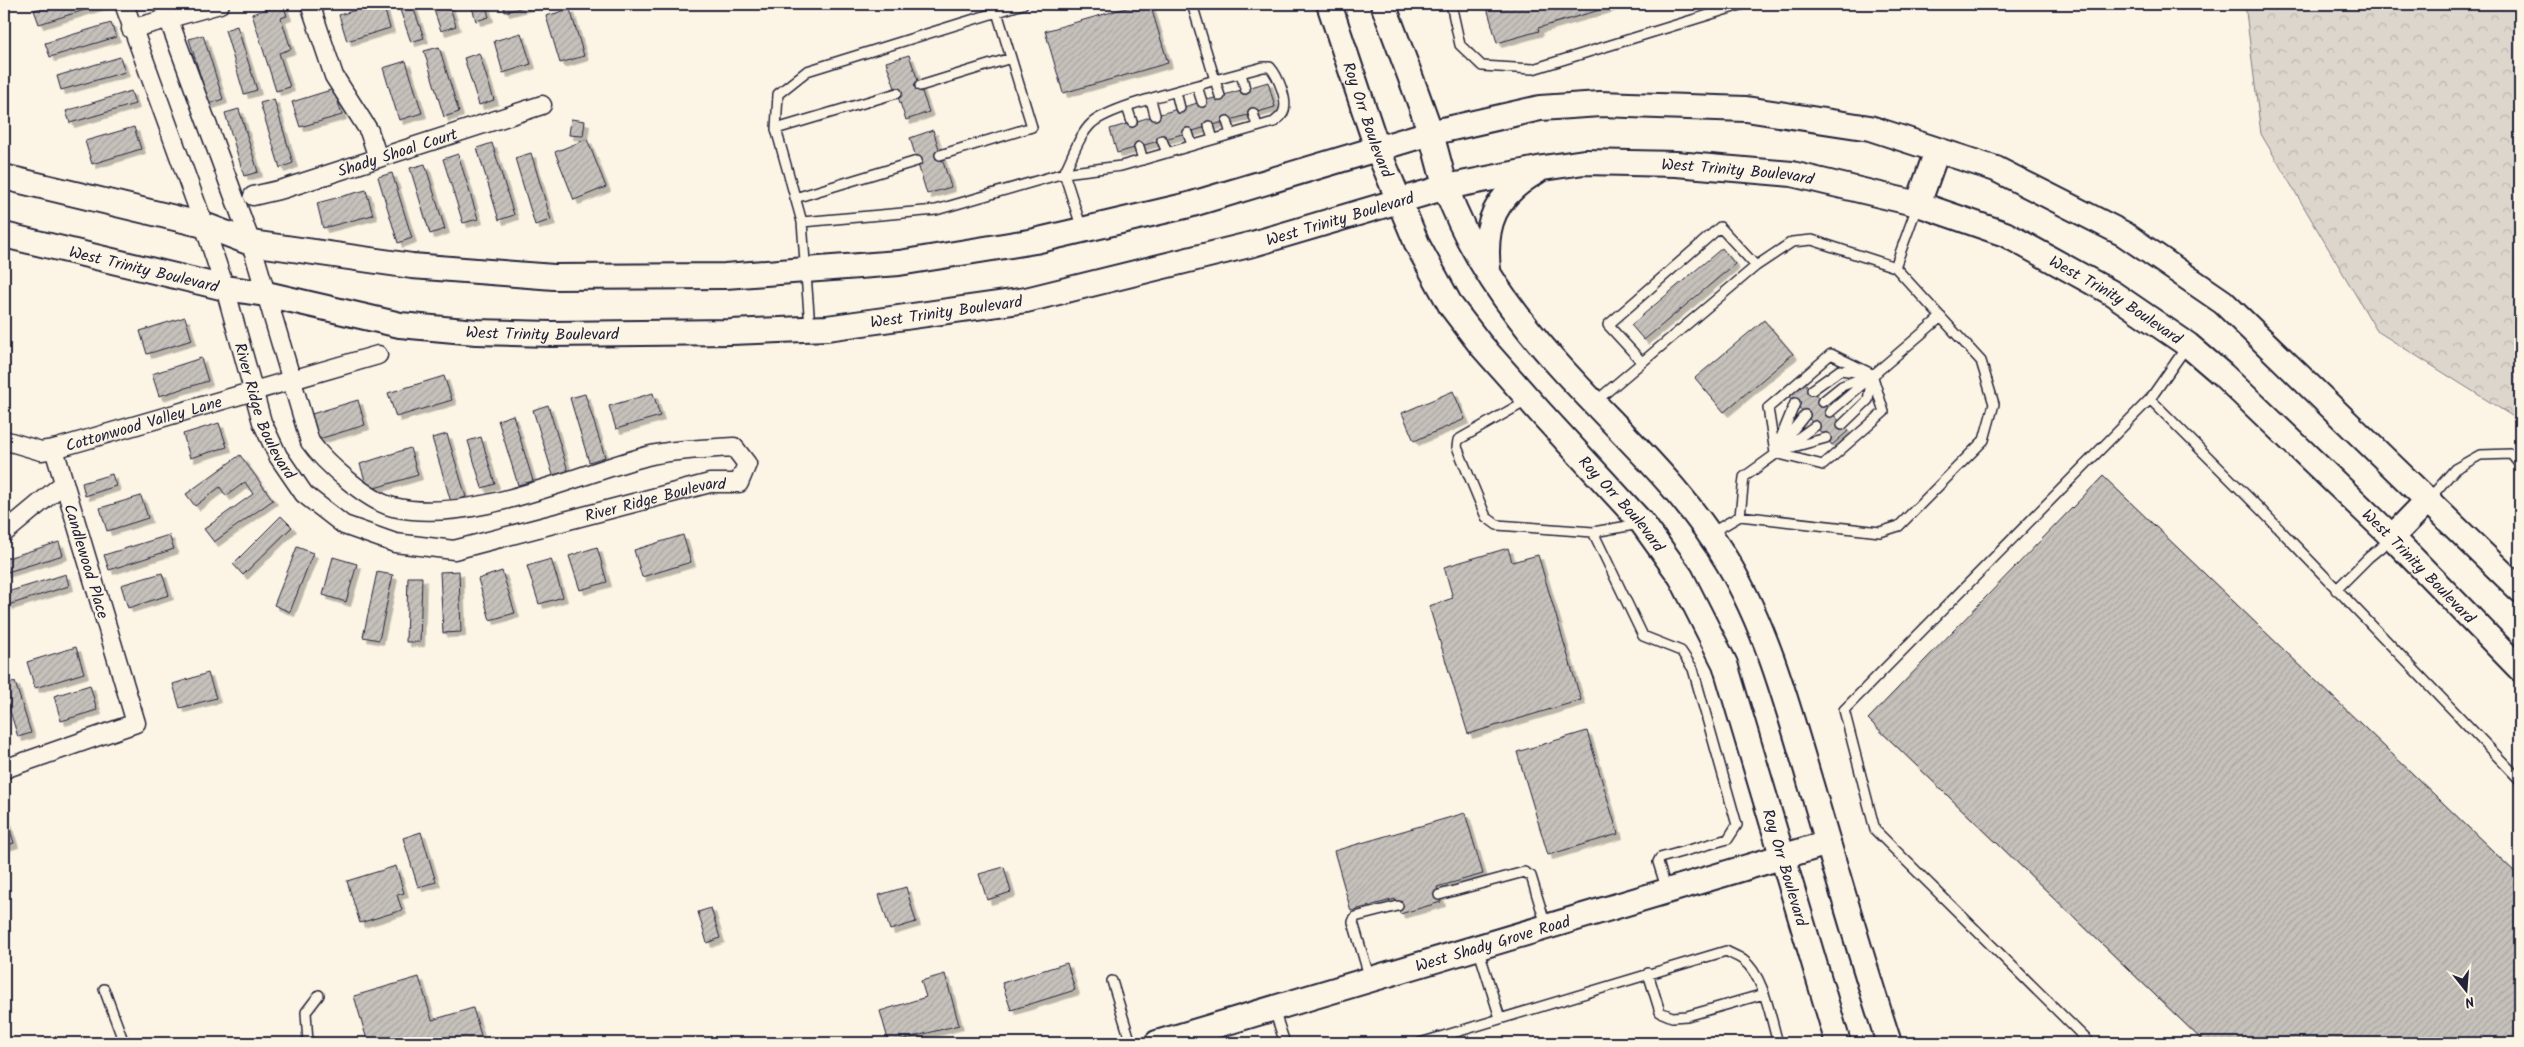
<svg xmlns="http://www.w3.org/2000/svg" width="2524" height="1047" font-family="Kalam,sans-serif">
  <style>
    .forest { fill: url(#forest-crowns); stroke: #7f7c84 }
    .building { fill: url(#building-hatch); stroke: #22223b; filter: url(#shadow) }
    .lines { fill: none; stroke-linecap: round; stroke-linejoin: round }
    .service-casing { stroke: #22223b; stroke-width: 12 }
    .minor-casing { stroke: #22223b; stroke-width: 21 }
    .secondary-casing { stroke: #22223b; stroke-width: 28 }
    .service { stroke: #fcf5e5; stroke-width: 9 }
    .minor { stroke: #fcf5e5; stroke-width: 18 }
    .secondary { stroke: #fcf5e5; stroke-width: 24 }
    .labels { text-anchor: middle; stroke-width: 5; stroke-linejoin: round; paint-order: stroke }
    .street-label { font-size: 16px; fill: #22223b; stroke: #fcf5e5 }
  </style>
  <defs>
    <pattern id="forest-crowns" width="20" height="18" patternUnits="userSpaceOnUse" patternTransform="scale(1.25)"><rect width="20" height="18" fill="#dcd6cc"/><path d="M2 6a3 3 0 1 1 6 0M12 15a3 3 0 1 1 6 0" fill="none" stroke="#bcb7b0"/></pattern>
    <pattern id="building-hatch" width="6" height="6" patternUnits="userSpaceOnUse" patternTransform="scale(1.25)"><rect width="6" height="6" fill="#c6c1bb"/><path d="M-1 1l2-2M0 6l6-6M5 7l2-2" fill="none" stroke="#aaa6a2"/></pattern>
    <filter id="shadow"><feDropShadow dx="4.5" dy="4.5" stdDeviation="0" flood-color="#0004"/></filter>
  </defs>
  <rect width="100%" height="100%" fill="#fcf5e5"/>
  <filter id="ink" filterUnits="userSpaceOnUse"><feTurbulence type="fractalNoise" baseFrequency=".02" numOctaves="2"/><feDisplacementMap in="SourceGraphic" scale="10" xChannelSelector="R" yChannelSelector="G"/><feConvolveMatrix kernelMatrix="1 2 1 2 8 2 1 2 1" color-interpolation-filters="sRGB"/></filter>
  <g filter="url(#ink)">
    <!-- forest -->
    <path class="forest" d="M 2245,4 L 2520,4 L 2520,421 L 2377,331 L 2261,134 Z"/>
    <!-- building -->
    <path class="building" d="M 54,4 L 104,4 L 39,24 L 34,10 Z
      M 283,4 L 287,16 L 281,18 L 291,49 L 279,53 L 290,87 L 276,91 L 252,14 Z
      M 376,4 L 383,4 L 390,28 L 347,41 L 339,15 Z
      M 398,4 L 412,4 L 424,38 L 411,42 Z
      M 432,4 L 449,4 L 456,26 L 441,31 Z
      M 471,4 L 485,4 L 489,17 L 476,21 Z
      M 503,4 L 531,4 L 531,5 L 505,12 Z
      M 1140,4 L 1150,4 L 1168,63 L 1063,93 L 1045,31 Z
      M 1486,4 L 1620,4 L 1538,28 L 1539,31 L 1497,43 Z
      M 570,9 L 584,56 L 560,63 L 546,16 Z
      M 111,23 L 116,37 L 50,57 L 45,43 Z
      M 237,26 L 257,90 L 244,94 L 225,30 Z
      M 521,33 L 531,64 L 503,73 L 494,41 Z
      M 203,35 L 223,99 L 209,104 L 189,39 Z
      M 439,47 L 459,112 L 444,117 L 424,51 Z
      M 479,53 L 494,100 L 479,105 L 464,58 Z
      M 909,55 L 929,112 L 906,120 L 886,62 Z
      M 120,57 L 125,72 L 61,90 L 57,76 Z
      M 406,61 L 422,113 L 399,120 L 383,68 Z
      M 1268,82 L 1275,107 L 1117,153 L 1110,129 Z
      M 334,89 L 342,115 L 300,127 L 292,102 Z
      M 131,91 L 135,104 L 70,123 L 66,111 Z
      M 274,99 L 293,163 L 280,168 L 260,103 Z
      M 239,109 L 258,172 L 244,176 L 225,113 Z
      M 571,119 L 585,121 L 583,136 L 569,135 Z
      M 134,127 L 141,149 L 92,164 L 85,141 Z
      M 933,130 L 951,187 L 927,194 L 910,138 Z
      M 587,139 L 606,187 L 574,200 L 555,152 Z
      M 492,143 L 514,215 L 499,220 L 477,148 Z
      M 531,153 L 551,220 L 535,225 L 515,158 Z
      M 458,154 L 478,219 L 463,223 L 443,159 Z
      M 425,164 L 445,229 L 430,234 L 410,168 Z
      M 392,173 L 412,238 L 398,243 L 378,177 Z
      M 366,190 L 373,215 L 323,228 L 317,203 Z
      M 1722,248 L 1735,264 L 1644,340 L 1631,325 Z
      M 185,317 L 192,340 L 147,354 L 140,331 Z
      M 1764,320 L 1793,354 L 1724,412 L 1695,378 Z
      M 201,358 L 208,381 L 159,396 L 152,374 Z
      M 444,376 L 452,400 L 396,417 L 388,393 Z
      M 1805,383 L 1848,431 L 1832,445 L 1789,396 Z
      M 1453,391 L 1465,419 L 1414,441 L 1402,413 Z
      M 653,393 L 660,416 L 616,429 L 609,406 Z
      M 585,394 L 605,457 L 589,462 L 570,398 Z
      M 358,400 L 365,425 L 312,441 L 305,416 Z
      M 548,405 L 568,471 L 553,475 L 533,410 Z
      M 513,415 L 533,481 L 518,485 L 498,420 Z
      M 219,423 L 227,447 L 190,458 L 183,434 Z
      M 447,434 L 466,497 L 451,502 L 432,438 Z
      M 481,437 L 495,484 L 482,488 L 468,441 Z
      M 410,448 L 418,475 L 368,490 L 360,464 Z
      M 240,455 L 273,500 L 214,542 L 204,529 L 253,494 L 245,482 L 226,496 L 220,487 L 195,506 L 186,494 Z
      M 112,474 L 116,486 L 85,496 L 82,483 Z
      M 2103,476 L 2520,877 L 2520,1043 L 2205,1043 L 1868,719 Z
      M 141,496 L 148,518 L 107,531 L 100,508 Z
      M 281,516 L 292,527 L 243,575 L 233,564 Z
      M 169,535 L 174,549 L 109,570 L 104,555 Z
      M 683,535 L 691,562 L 642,577 L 634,550 Z
      M 59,542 L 63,555 L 4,573 L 4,559 Z
      M 297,547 L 313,553 L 290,612 L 274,605 Z
      M 597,547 L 607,582 L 580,590 L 569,556 Z
      M 1508,548 L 1512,562 L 1538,555 L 1581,700 L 1468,734 L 1429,606 L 1453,598 L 1444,567 Z
      M 333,557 L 357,564 L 346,602 L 323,595 Z
      M 551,559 L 563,597 L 539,604 L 527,566 Z
      M 459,571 L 461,632 L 443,633 L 440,572 Z
      M 502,571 L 515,613 L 490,620 L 478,579 Z
      M 377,572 L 393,575 L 379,640 L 363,637 Z
      M 162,573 L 169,595 L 128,608 L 121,585 Z
      M 66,574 L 69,586 L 8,605 L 4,593 Z
      M 408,577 L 422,577 L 420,642 L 406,642 Z
      M 76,647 L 84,673 L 35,688 L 27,662 Z
      M 208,673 L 216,698 L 180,708 L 173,684 Z
      M 15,682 L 31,733 L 18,737 L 4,692 L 4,685 Z
      M 90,685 L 97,710 L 61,721 L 54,696 Z
      M 1587,731 L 1618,834 L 1548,855 L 1517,752 Z
      M 4,811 L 14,843 L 4,846 Z
      M 1465,813 L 1483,874 L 1437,887 L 1441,902 L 1400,914 L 1395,899 L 1351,911 L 1334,851 Z
      M 421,832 L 436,882 L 418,887 L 403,838 Z
      M 396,866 L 404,893 L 397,895 L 402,910 L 360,923 L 347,881 Z
      M 1004,867 L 1011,892 L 987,900 L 979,874 Z
      M 906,887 L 916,922 L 890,930 L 879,895 Z
      M 711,908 L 720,938 L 707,943 L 698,912 Z
      M 1067,963 L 1075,990 L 1011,1010 L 1002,983 Z
      M 945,974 L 959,1025 L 889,1043 L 880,1011 L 926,997 L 921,981 Z
      M 419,977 L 432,1020 L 473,1008 L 482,1039 L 492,1036 L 495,1043 L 368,1043 L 354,996 Z"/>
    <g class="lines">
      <!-- service casing -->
      <g class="service-casing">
        <path id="service" d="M 1451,4 L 1460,45 L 1482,66 L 1533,69 L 1744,4
          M 1241,73 L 1245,89
          M 920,86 L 1011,58
          M 1197,86 L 1202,102
          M 1176,92 L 1180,108
          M 1151,100 L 1155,115
          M 1127,107 L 1132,122
          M 1253,113 L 1257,126
          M 1227,121 L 1231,134
          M 1209,126 L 1213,139
          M 776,129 L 897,93
          M 1188,133 L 1192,145
          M 1162,140 L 1167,153
          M 1139,147 L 1143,160
          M 940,155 L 1032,127 L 997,12
          M 1064,173 L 1121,166 L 1274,122 C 1277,119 1281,117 1283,113 C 1289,102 1278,76 1270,67 L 1263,67 L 1215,80 L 1220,96
          M 1064,173 C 1072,158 1079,135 1092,123 C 1112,106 1187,89 1215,80 L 1192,4
          M 795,198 L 917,161
          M 802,222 L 776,129 L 778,94 L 807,71 L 1023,4
          M 1895,267 L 1918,204
          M 810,327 L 802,222 L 936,210 L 1064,173 L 1082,229
          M 1831,354 L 1872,374 L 1884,412 L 1823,465 L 1775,453 L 1768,408 Z
          M 1642,362 L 1608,325 L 1720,227 L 1756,266
          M 1812,390 L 1840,370 L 1864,373
          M 2150,399 L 2262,511 L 2520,780
          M 1528,400 L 1458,440 L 1457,447 L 1486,517 L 1497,525 L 1593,532 L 1640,524
          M 1595,402 L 1756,266 L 1792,242 L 1812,240 L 1895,267 L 1981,361 L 1994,404 L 1984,440 L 1899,526 L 1880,532 L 1740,516 L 1711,533
          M 1822,402 L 1842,386 L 1865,377
          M 1830,412 L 1941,317
          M 1842,425 L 1868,400 L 1872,377
          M 1781,445 L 1805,415
          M 1782,450 L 1826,438
          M 1775,452 L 1795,403
          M 2429,499 L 2455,469 L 2480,455 L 2511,454 L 2520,465
          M 1740,516 L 1744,477 L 1815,426
          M 1593,532 L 1643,636 L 1681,651 L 1693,669 L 1737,825 L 1728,839 L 1660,858 L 1658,862 L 1667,891
          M 2336,590 L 2369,557 L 2392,538
          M 1439,895 L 1524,872 L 1531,876 L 1546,925
          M 1478,948 L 1500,1018
          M 1648,973 L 1660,1012 L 1672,1017 L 1687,1016 L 1764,994
          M 1370,979 L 1353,922 L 1355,917 L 1398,906
          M 1112,981 L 1131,1043
          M 104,989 L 124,1043
          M 1274,1010 L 1285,1043
          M 308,1043 L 306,1012 L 319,995
          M 1420,1043 L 1726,951 C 1731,954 1738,956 1743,960 C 1764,975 1771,1020 1778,1043
          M 2090,1043 L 1875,830 L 1844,710 L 2150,399 L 2187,346"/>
      </g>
      <!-- minor casing -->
      <g class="minor-casing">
        <g id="minor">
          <path id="s1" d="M 124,4 L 204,225 L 225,288 L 262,422 L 278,456 L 304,494 L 344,525 L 395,543 L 454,550 L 710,483 L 739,483 L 747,464 L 734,447 C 706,449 675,449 647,456 C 572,476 470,525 393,507 C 368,501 325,463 310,442 L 251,243 L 163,4"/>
          <path d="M 310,4 L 334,76 L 369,131 L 378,158"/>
          <path d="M 131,29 L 220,4"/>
          <path id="s2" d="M 253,196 L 283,189 L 542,105"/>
          <path id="s3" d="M 4,440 L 41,451 L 54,449 L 378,355"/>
          <path d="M 4,533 L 64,483"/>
          <path d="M 4,769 L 136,723 L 54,449"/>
        </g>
      </g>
      <!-- secondary casing -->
      <g class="secondary-casing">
        <g id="secondary">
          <path id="s4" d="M 1329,4 L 1377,148 L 1418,246 L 1451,306 L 1480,344 L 1540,412 L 1643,524 L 1681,577 L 1725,664 L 1838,1043"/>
          <path d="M 1383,4 C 1399,46 1415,88 1430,131 C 1436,150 1440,169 1446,188 C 1463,234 1488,277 1518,316 C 1583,403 1672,468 1728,563 C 1767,629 1787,704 1809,778 C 1835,866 1860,955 1889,1043"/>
          <path d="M 4,177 L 204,225 L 251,243 L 412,266 L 554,277 L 725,276 L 899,263 L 1035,241 L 1189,205 L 1430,133 L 1540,108 L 1600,104 L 1746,109 L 1870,128 L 1996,169 L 2124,234 L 2223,302 L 2520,590"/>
          <path d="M 1918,204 L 1937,151"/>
          <path id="s5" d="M 4,235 L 225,288 L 266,294 L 400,325 L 476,332 L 551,334 L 731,332 L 827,328 L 1026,300 L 1253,244 L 1446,187 L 1543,168 L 1584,162 L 1676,164 L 1792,174 L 1918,204 L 2005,234 L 2112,293 L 2188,345 L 2223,375 L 2392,537 L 2520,669"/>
          <path d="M 1488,270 C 1483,223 1495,196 1536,172"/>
          <path d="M 2392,537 L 2429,499"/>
          <path id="s6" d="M 1157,1043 L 1828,843"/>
        </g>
      </g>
      <!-- service -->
      <use href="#service" class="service"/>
      <!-- minor -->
      <use href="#minor" class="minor"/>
      <!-- secondary -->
      <use href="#secondary" class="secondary"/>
    </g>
  </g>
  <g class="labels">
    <!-- street labels -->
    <g class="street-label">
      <text dy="6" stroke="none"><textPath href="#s4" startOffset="122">Roy Orr Boulevard</textPath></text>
      <text dy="6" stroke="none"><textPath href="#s2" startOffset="151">Shady Shoal Court</textPath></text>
      <text dy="6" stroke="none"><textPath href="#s5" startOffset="1764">West Trinity Boulevard</textPath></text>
      <text dy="6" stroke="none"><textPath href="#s5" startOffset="1359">West Trinity Boulevard</textPath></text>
      <text dy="6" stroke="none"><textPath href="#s5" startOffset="144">West Trinity Boulevard</textPath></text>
      <text dy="6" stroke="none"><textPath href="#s5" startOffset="2169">West Trinity Boulevard</textPath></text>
      <text dy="6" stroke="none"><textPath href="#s5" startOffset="954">West Trinity Boulevard</textPath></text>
      <text dy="6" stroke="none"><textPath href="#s5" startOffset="549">West Trinity Boulevard</textPath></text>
      <text dy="6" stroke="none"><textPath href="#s1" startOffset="431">River Ridge Boulevard</textPath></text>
      <text dy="6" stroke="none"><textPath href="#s3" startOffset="145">Cottonwood Valley Lane</textPath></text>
      <text dy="6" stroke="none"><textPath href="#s1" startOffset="896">River Ridge Boulevard</textPath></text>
      <text dy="6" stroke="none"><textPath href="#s4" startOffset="588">Roy Orr Boulevard</textPath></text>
      <text transform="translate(87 561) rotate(73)" y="6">Candlewood Place</text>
      <text dy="6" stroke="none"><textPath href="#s5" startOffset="2574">West Trinity Boulevard</textPath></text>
      <text dy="6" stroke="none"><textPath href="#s4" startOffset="992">Roy Orr Boulevard</textPath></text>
      <text dy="6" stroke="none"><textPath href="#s6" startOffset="350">West Shady Grove Road</textPath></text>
    </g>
  </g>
  <!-- margin -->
  <rect width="2524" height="1047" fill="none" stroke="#fcf5e5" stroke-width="20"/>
  <rect x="10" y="10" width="2504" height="1027" fill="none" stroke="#22223b" stroke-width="2" filter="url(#ink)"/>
  <!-- north arrow -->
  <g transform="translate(2466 990) rotate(163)" stroke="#fcf5e5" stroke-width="4" paint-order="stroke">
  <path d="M0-4L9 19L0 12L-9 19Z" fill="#22223b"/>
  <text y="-8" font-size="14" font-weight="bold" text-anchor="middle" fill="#22223b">N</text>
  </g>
</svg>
